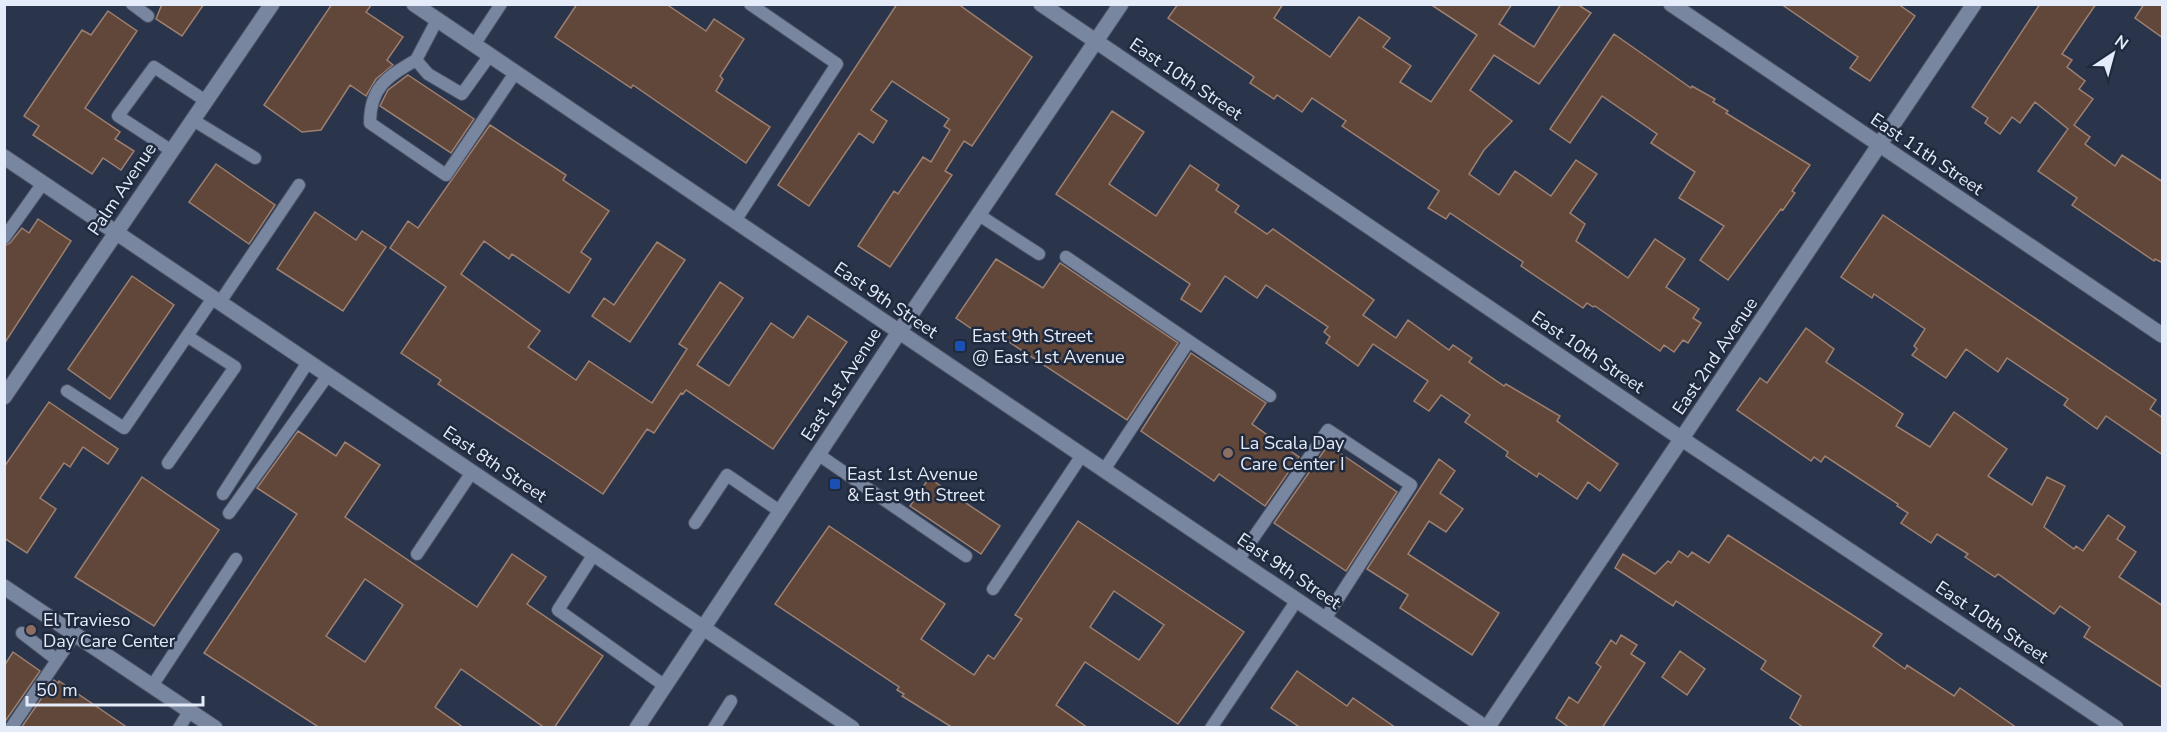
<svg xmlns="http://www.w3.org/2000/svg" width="2167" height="732" font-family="'Nunito Sans',sans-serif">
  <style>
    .building { fill: #614739; stroke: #9d8071; stroke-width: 1.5; fill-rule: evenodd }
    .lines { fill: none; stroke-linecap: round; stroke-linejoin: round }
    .service-casing { stroke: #495164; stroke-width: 14 }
    .minor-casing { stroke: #495164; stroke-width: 17 }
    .tertiary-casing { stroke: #495164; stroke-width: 17 }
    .secondary-casing { stroke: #495164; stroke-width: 17 }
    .service { stroke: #7986a0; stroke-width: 12 }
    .minor { stroke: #7986a0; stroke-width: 15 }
    .tertiary { stroke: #7986a0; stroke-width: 15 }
    .secondary { stroke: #7986a0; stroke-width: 15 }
    .transit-dot { fill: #1a4fb4; stroke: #202a3f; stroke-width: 2 }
    .education-dot { fill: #8d6e63; stroke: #202a3f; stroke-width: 2 }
    .labels { text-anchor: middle; stroke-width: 5; stroke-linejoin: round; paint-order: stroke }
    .street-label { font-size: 18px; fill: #e4ebf9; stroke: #202a3f }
    .poi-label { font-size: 18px; fill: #e4ebf9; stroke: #202a3f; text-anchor: start }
  </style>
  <rect width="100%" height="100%" fill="#2a344a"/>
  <!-- building -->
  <path class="building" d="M 162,4 L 204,4 L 182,36 L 156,19 Z
    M 332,4 L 372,4 L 366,12 L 403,37 L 387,60 L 393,65 L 376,79 L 366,96 L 350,85 L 321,130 L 302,132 L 264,105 Z
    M 577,4 L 666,4 L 706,31 L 714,19 L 744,39 L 720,76 L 723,79 L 716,91 L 770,127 L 746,163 L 633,85 L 631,88 L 555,37 Z
    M 897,4 L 958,4 L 1032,57 L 972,146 L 964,141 L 945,171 L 952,175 L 890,267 L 858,246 L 894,191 L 898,194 L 923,157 L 931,162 L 950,130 L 944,126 L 949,119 L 892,81 L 871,110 L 887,121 L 873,143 L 859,133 L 809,206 L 778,185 Z
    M 1178,4 L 1283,4 L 1274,18 L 1330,57 L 1359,17 L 1390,38 L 1383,47 L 1411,66 L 1400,82 L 1431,102 L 1477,35 L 1430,4 L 1512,4 L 1499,24 L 1534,47 L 1561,4 L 1577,4 L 1591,13 L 1539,84 L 1494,55 L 1470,90 L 1512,121 L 1484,150 L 1469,174 L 1499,195 L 1515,171 L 1551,196 L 1576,160 L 1597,174 L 1570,213 L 1585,224 L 1576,241 L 1628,278 L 1655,239 L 1685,259 L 1666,287 L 1699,309 L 1693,318 L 1701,323 L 1688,343 L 1683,340 L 1674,352 L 1664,345 L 1660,351 L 1595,306 L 1593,307 L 1587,303 L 1583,308 L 1521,266 L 1523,262 L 1450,213 L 1446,219 L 1428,208 L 1439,191 L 1342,126 L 1346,121 L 1312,98 L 1302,112 L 1277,95 L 1274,99 L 1250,83 L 1254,77 L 1168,18 Z
    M 1781,4 L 1898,4 L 1915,16 L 1870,81 L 1850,68 L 1858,57 Z
    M 2040,4 L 2096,4 L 2062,54 L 2072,60 L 2067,67 L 2085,81 L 2079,89 L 2093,99 L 2074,125 L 2090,137 L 2085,144 L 2115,166 L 2122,155 L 2163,182 L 2163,263 L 2155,259 L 2154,261 L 2072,205 L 2077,198 L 2038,171 L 2068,129 L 2035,102 L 2020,123 L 2012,117 L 2000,134 L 1985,123 L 1988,118 L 1972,107 Z
    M 2144,4 L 2163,4 L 2163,38 L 2135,18 Z
    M 108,11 L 137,31 L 85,108 L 120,132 L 115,139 L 134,151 L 121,170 L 103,158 L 92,174 L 33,135 L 39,126 L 24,116 L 82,30 L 91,35 Z
    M 1614,34 L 1691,88 L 1692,86 L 1715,99 L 1713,102 L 1728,111 L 1726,113 L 1810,165 L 1792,191 L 1795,193 L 1783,210 L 1781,209 L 1728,280 L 1700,260 L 1724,226 L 1679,198 L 1695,172 L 1651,143 L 1657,134 L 1602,96 L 1570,143 L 1550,129 Z
    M 408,75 L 474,119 L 451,153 L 380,106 L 388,90 Z
    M 1112,111 L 1144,132 L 1109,184 L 1156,216 L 1190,165 L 1219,185 L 1216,190 L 1239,206 L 1235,212 L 1267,234 L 1273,229 L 1374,300 L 1363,315 L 1396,338 L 1408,320 L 1449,350 L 1453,345 L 1472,358 L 1469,362 L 1504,386 L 1506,384 L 1560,416 L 1557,421 L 1618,464 L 1600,491 L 1588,482 L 1577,499 L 1539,473 L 1537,477 L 1506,456 L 1508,452 L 1465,422 L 1470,415 L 1441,395 L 1429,411 L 1414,401 L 1428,381 L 1373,344 L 1358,366 L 1326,343 L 1330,337 L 1324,332 L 1328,327 L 1266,285 L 1257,298 L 1225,276 L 1201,312 L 1181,299 L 1190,284 L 1056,194 Z
    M 490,125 L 566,175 L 563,180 L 609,211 L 581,252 L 591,259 L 569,293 L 512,254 L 509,259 L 484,241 L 461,274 L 540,331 L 528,347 L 576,380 L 589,361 L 652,403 L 687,349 L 679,344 L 720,282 L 743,298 L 697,365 L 729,386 L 771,323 L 793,338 L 808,316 L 847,342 L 773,449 L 686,390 L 683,394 L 681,393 L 654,433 L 647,429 L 603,494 L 438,384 L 441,380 L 401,353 L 446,287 L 390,248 L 408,221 L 418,228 Z
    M 216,164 L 275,205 L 249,244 L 189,202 Z
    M 315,212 L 356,240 L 362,231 L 386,247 L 343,311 L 277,269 Z
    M 1883,215 L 2156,400 L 2150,409 L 2163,418 L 2163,455 L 2106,416 L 2097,429 L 2064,405 L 2068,399 L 2007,358 L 1998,372 L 1966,349 L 1946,378 L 1912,355 L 1917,349 L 1914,346 L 1925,329 L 1874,294 L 1872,298 L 1841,277 Z
    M 38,219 L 71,241 L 4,344 L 4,246 L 10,243 L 22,228 L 29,233 Z
    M 657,242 L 685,260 L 630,342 L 592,316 L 604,298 L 614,305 Z
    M 996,259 L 1043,288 L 1060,263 L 1178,343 L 1127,420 L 997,334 L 991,342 L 956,318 Z
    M 132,276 L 174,305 L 110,399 L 68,369 Z
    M 1806,328 L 1834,349 L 1826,362 L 1903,414 L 1896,426 L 1930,447 L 1954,412 L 2007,449 L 1988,476 L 2032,505 L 2047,477 L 2065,486 L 2044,527 L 2074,549 L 2076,546 L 2083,551 L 2108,515 L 2125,527 L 2117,539 L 2136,552 L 2119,577 L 2163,606 L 2163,688 L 2084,637 L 2090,627 L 2060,606 L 2054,614 L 1998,574 L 1995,577 L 1965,557 L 1968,554 L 1937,534 L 1931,543 L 1901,523 L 1908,513 L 1897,506 L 1898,504 L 1825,456 L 1821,462 L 1814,457 L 1811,461 L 1737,410 L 1760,378 L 1767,383 Z
    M 1191,353 L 1266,403 L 1252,424 L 1299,457 L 1265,506 L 1219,474 L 1214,481 L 1141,431 Z
    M 49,402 L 118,449 L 108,464 L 83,447 L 70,467 L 64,463 L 40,498 L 56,509 L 27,553 L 4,538 L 4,467 Z
    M 298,431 L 336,456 L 345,442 L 380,465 L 345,517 L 477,607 L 512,554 L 546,577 L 527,604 L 603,656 L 554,728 L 545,728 L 461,669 L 435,707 L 464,728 L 320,728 L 204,653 L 297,514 L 257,488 ZM 365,579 L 403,605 L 365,662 L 326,636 Z
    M 1328,445 L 1397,492 L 1346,571 L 1274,523 Z
    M 1439,459 L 1455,471 L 1440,493 L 1463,509 L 1446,532 L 1429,521 L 1408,554 L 1499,613 L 1472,655 L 1400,608 L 1408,595 L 1367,569 Z
    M 142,477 L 219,530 L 154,626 L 75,577 Z
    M 929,478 L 1000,526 L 981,554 L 910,506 Z
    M 1078,521 L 1244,632 L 1178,724 L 1085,662 L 1056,705 L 1088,728 L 953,728 L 902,696 L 904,694 L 897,690 L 899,687 L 775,604 L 829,526 L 945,604 L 921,639 L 974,675 L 988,655 L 994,659 L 1022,619 L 1015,615 ZM 1114,591 L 1164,625 L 1139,660 L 1090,627 Z
    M 1728,535 L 1882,634 L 1873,646 L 1905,669 L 1907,665 L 1954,696 L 1960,688 L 2017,728 L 1804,728 L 1790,718 L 1801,696 L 1761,669 L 1766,661 L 1676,601 L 1673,606 L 1615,568 L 1623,554 L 1655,574 L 1668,561 L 1671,563 L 1679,551 L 1688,557 L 1692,552 L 1709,563 Z
    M 1621,635 L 1637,645 L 1631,654 L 1645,663 L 1602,728 L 1570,728 L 1556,718 L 1569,697 L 1578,703 L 1601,667 L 1596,663 L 1611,640 L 1616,644 Z
    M 1680,651 L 1705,669 L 1687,695 L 1662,677 Z
    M 13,652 L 40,671 L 4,723 L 4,666 Z
    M 1297,671 L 1347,706 L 1353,698 L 1396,728 L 1301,728 L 1271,708 Z
    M 54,680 L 58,683 L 59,681 L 128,728 L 21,728 Z"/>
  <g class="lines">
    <!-- service casing -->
    <g class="service-casing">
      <path id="service" d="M 132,4 L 148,16
        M 437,20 L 416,60 L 428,74 L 462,94 L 490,55
        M 474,45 L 501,4
        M 416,60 C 387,77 370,87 370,123 L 446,175 L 515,73
        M 193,120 L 255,158
        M 172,151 L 118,116 L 154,67 L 206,101
        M 979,215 L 1039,254
        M 735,221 L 837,64 L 750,4
        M 4,238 L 43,183
        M 1066,257 L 1189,341 L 1104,470
        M 220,302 L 299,185
        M 1189,341 L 1270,396
        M 67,391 L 124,428 L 213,298
        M 819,455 L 966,556
        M 168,463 L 235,367 L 187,336
        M 223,494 L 308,362
        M 229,513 L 328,375
        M 695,523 L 727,475 L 781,512
        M 417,554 L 472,472
        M 594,554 L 558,610 L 665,686
        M 1238,560 L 1328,430 L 1411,485 L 1325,619
        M 993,589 L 1082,455
        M 22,633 L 57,660
        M 152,686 L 236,559
        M 11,728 L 75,634
        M 179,728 L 190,710
        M 714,728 L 731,701
        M 1211,728 L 1297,600"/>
    </g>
    <!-- minor casing -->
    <g class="minor-casing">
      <path id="minor" d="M 1041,4 L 1682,439 L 2116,728
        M 1671,4 L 2162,335
        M 4,157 L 852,728
        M 4,587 L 215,728
        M 1487,728 L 1974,4"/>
    </g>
    <!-- tertiary casing -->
    <g class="tertiary-casing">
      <path id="tertiary" d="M 637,728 L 899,332 L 1121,4"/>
    </g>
    <!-- secondary casing -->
    <g class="secondary-casing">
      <path id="secondary" d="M 414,4 L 1486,728
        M 4,397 L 272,4"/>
    </g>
    <!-- service -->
    <use href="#service" class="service"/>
    <!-- minor -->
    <use href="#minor" class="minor"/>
    <!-- tertiary -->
    <use href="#tertiary" class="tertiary"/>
    <!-- secondary -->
    <use href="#secondary" class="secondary"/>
  </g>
  <!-- markers -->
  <g class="transit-dot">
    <rect x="954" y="340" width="12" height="12" rx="3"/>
    <rect x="829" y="478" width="12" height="12" rx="3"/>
  </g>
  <g class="education-dot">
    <circle cx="1228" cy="453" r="6"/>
    <circle cx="31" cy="630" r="6"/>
  </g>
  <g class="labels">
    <!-- street labels -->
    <g class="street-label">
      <text transform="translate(1186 79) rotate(34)" y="6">East 10th Street</text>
      <text transform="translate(1927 154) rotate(34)" y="6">East 11th Street</text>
      <text transform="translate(122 189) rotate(-56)" y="6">Palm Avenue</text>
      <text transform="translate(886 300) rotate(34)" y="6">East 9th Street</text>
      <text transform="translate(1588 352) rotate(34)" y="6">East 10th Street</text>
      <text transform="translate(1715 356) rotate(-56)" y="6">East 2nd Avenue</text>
      <text transform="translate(841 384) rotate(-57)" y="6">East 1st Avenue</text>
      <text transform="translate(495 464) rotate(34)" y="6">East 8th Street</text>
      <text transform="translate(1289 571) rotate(34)" y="6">East 9th Street</text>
      <text transform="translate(1992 622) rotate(34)" y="6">East 10th Street</text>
    </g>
    <!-- poi labels -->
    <g class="poi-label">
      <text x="972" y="342">East 9th Street<tspan x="972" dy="21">@ East 1st Avenue</tspan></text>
      <text x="1240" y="449">La Scala Day<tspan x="1240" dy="21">Care Center I</tspan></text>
      <text x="847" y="480">East 1st Avenue<tspan x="847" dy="21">&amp; East 9th Street</tspan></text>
      <text x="43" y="626">El Travieso<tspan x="43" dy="21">Day Care Center</tspan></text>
    </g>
  </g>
  <!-- border -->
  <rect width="2167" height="732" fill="none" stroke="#e4ebf9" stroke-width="12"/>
  <!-- north arrow -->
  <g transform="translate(2113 54) rotate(36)" stroke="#202a3f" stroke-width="4.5" paint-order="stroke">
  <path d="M0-4.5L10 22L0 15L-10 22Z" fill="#e4ebf9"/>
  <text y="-9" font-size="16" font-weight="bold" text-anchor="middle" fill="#e4ebf9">N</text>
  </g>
  <!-- scale -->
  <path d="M27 696v9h176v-9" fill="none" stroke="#e4ebf9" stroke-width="3"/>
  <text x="36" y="696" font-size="18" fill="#e4ebf9" stroke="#202a3f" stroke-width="4.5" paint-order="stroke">50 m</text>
</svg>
